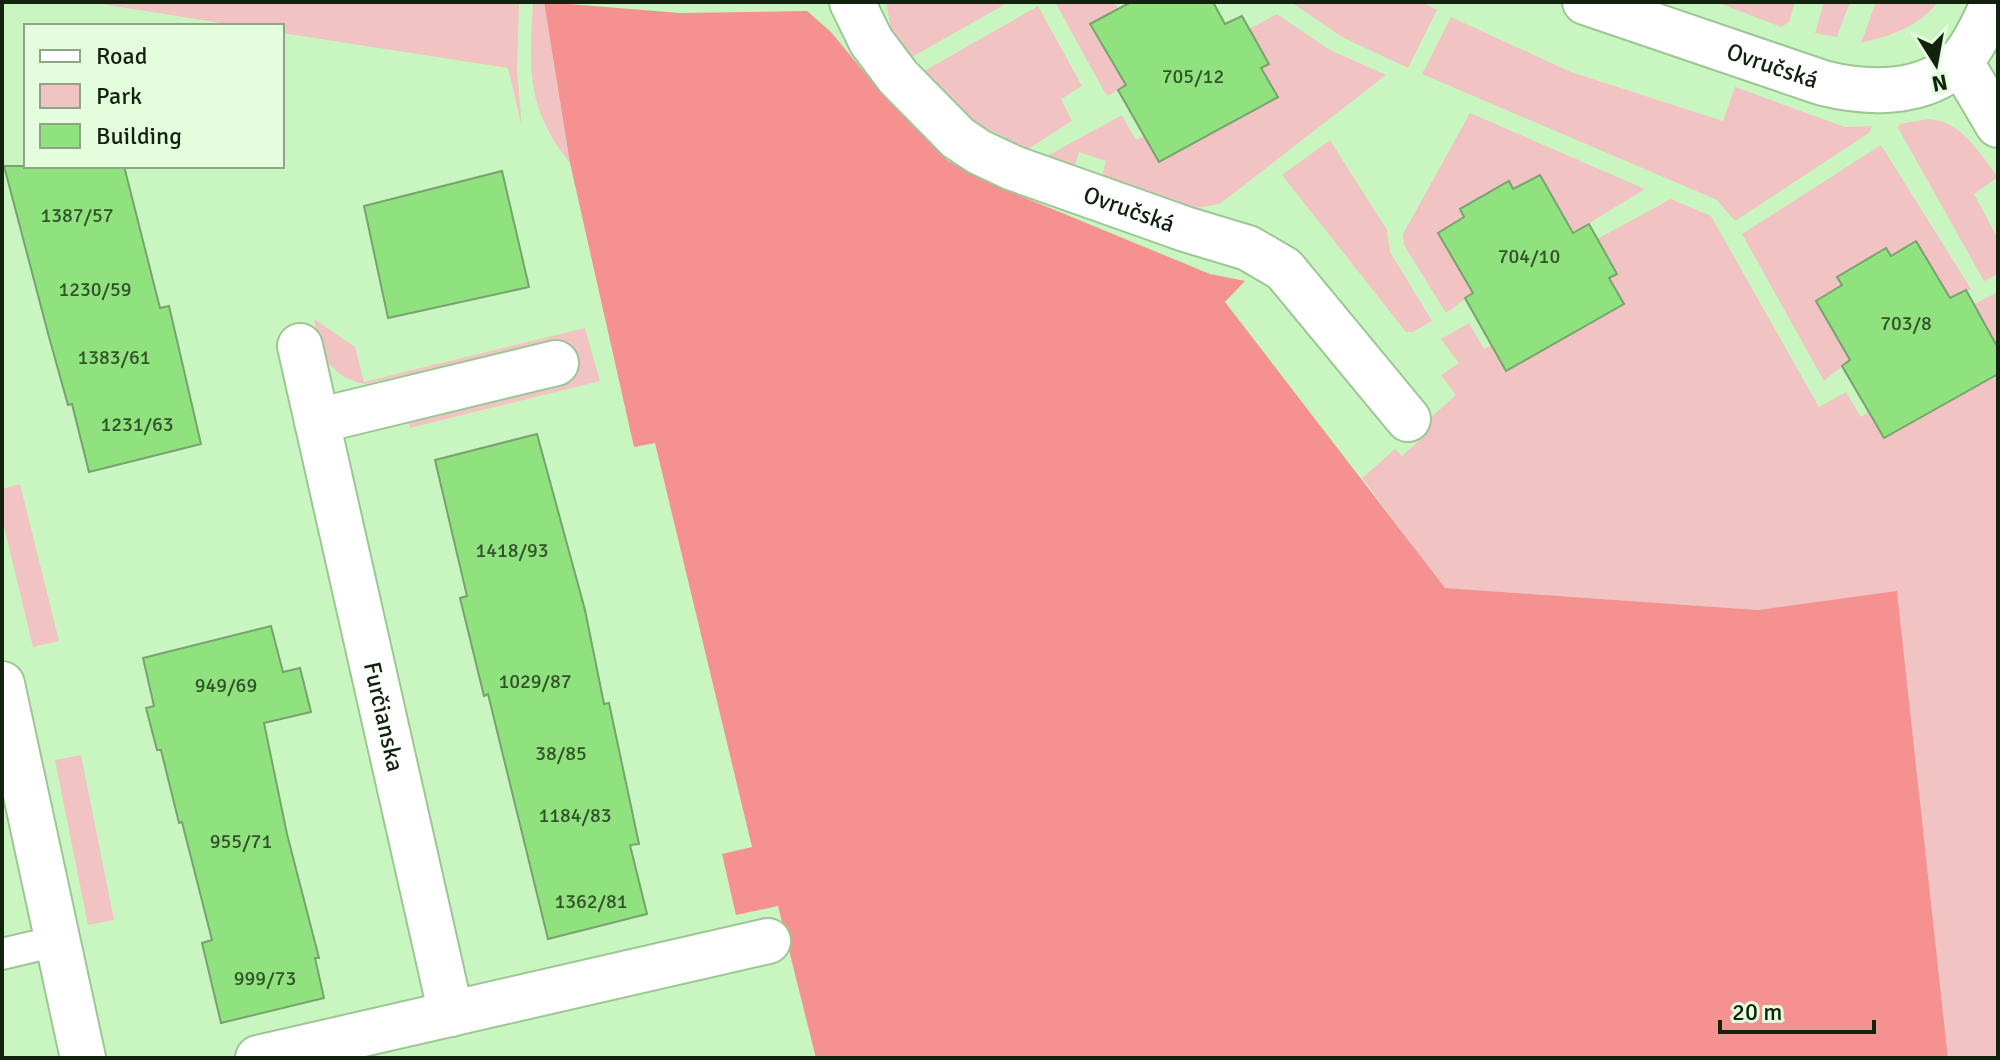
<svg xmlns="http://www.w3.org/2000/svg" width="2000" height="1060" font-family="Signika,sans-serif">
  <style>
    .green { fill: #f1c4c3 }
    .forest { fill: #f69191 }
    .building { fill: #90e27f; stroke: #78a270; stroke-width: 2 }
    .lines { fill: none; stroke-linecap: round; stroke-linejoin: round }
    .lane-casing { stroke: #9cc794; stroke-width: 34 }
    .street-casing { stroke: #9cc794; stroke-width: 48 }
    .lane { stroke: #fff; stroke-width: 30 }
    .street { stroke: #fff; stroke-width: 44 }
    .labels { text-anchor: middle; stroke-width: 7; stroke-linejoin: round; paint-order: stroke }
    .number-label { font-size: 20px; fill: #32522a }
    .street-label { font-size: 24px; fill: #12220e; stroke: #e3fddd }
  </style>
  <rect width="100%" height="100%" fill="#c9f6c0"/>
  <!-- green -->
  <path class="green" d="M 88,2 L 519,2 L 517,70 L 522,127 L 508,68 L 282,33 L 282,26 L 240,26 Z
    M 533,2 L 544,2 L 570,163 C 526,108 529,69 533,2 Z
    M 886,2 L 1009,2 L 912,57 L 891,29 Z
    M 1055,2 L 1114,2 L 1118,9 L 1091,24 L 1126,85 L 1108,96 L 1105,93 Z
    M 1291,2 L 1422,2 L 1437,10 L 1408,68 L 1342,37 Z
    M 1716,2 L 1795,2 L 1789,22 L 1781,27 Z
    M 1824,2 L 1850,2 L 1837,37 L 1815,33 Z
    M 1876,2 L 1938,2 C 1917,28 1892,35 1861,43 Z
    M 1038,6 L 1082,86 L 1061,99 L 1072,121 L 1028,149 L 974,122 L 924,71 Z
    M 1277,14 L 1330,50 L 1386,75 L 1221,203 C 1182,217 1139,191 1102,177 L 1106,161 L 1079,152 L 1074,168 L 1047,156 L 1122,115 L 1136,140 L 1144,136 L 1159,161 L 1277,98 L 1261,68 L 1269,63 L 1249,29 Z
    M 1451,17 L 1571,72 L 1723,121 L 1735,87 L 1845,127 L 1872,126 L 1869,133 L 1735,221 L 1717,200 L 1422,74 Z
    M 1470,113 L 1645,189 L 1573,233 L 1513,189 L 1509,182 L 1460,209 L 1464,217 L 1438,233 L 1473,293 L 1446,313 L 1404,245 L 1403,234 Z
    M 1929,119 C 1963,122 1978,152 1998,177 L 1974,194 L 1998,239 L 1998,274 L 1984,281 L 1898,128 L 1899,124 Z
    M 1330,140 L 1387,230 L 1390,252 L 1432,321 L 1413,332 L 1406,332 L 1282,175 Z
    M 1881,145 L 1971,289 L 1950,298 L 1916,241 L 1891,256 L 1886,249 L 1837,277 L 1842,285 L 1850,360 L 1824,381 L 1742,234 Z
    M 1671,199 L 1711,216 L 1819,407 L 1846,392 L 1861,417 L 1869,412 L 1884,438 L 1998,374 L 1998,1058 L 1948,1058 L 1897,592 L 1758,610 L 1444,588 L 1362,478 L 1395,449 L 1402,456 L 1423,437 L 1418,429 L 1456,395 L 1441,375 L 1459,363 L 1441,339 L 1469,323 L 1484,349 L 1617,274 L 1597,239 Z
    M 1998,292 L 1998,367 L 1994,341 L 1974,304 Z
    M 314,319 L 355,347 L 364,382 L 585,328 L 600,381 L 410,428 L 408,420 L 565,382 L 555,342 L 365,384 C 329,377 319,353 314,319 Z
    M 20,484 L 59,641 L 33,647 L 2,518 L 2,489 Z
    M 81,755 L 114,920 L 88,925 L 55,760 Z"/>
  <!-- forest -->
  <path class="forest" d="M 544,2 L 680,13 L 807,11 L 831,32 L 884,96 L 948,161 L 987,182 L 1210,274 L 1245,281 L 1225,302 L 1445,588 L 1758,610 L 1897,591 L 1948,1058 L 816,1058 L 778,906 L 736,915 L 722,854 L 752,847 L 655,443 L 634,447 L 570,163 Z"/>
  <!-- building -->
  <path class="building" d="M 1131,2 L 1213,2 L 1225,24 L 1242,16 L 1269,64 L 1261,68 L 1278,97 L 1159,162 L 1118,90 L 1126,85 L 1090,24 Z
    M 4,166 L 124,166 L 160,308 L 169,306 L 201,444 L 89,472 L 72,404 L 68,405 L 49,337 Z
    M 502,171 L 529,287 L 388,318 L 364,206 Z
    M 1540,175 L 1573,233 L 1589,224 L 1617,274 L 1609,278 L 1624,304 L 1506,371 L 1465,298 L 1473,293 L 1438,233 L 1464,217 L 1460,209 L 1509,181 L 1513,189 Z
    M 1916,241 L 1950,298 L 1966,290 L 1998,348 L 1998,374 L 1884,438 L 1842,366 L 1850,360 L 1816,301 L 1842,285 L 1837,277 L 1886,248 L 1891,256 Z
    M 537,434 L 585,610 L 604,704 L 609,703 L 639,844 L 630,845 L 647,914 L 548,939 L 488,694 L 484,696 L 460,598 L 467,596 L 435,460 Z
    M 271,626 L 283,672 L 300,668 L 311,712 L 264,723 L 287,834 L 319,958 L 315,958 L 324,998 L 221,1023 L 202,943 L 212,940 L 182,822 L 179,823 L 161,750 L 157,750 L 146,708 L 154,706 L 143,658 Z"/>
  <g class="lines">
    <!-- lane casing -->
    <g class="lane-casing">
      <path id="lane" d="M 2,954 L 57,941"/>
    </g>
    <!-- street casing -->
    <g class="street-casing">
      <g id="street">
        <path id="s1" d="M 852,2 L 871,41 L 898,77 L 958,138 L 979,152 L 1013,168 L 1185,229 L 1248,248 L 1284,269 L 1408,419"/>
        <path id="s2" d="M 1585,2 L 1823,83 C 1867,94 1923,96 1959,62 C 1974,48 1985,20 1994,2"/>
        <path d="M 1960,61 L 1998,125"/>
        <path id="s3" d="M 300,346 L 451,1014"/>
        <path d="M 317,421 L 556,363"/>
        <path d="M 2,684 L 83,1058"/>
        <path d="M 258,1058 L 768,941"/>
      </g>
    </g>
    <!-- lane -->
    <use href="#lane" class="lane"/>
    <!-- street -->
    <use href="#street" class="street"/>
  </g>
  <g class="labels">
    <!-- number labels -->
    <g class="number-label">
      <text x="1193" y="83">705/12</text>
      <text x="77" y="222">1387/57</text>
      <text x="1529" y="263">704/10</text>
      <text x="95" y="296">1230/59</text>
      <text x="1906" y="330">703/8</text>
      <text x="114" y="364">1383/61</text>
      <text x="137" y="431">1231/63</text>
      <text x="512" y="557">1418/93</text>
      <text x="535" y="688">1029/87</text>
      <text x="226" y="692">949/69</text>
      <text x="561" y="760">38/85</text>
      <text x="575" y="822">1184/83</text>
      <text x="241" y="848">955/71</text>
      <text x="591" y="908">1362/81</text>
      <text x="265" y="985">999/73</text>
    </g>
    <!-- street labels -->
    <g class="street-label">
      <text dy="8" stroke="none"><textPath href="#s2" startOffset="198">Ovručská</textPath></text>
      <text dy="8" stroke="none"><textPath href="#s1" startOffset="360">Ovručská</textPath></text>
      <text dy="8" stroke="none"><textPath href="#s3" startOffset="380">Furčianska</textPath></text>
    </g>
  </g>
  <!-- border -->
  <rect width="2000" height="1060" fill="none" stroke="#12220e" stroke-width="8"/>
  <!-- legend -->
  <rect x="24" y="24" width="260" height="144" fill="#e3fddd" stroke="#8fa58a" stroke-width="2"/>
  <rect x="40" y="50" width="40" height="12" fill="#ffffff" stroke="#8fa58a" stroke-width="2"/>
  <text x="96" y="64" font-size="24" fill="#12220e">Road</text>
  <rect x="40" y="84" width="40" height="24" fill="#f1c4c3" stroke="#8fa58a" stroke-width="2"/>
  <text x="96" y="104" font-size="24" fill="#12220e">Park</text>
  <rect x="40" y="124" width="40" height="24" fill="#90e27f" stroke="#8fa58a" stroke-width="2"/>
  <text x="96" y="144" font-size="24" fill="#12220e">Building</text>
  <!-- north arrow -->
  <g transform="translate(1936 64) rotate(169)" stroke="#e3fddd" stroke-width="6" paint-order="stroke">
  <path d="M0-6L14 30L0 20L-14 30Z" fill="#12220e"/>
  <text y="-12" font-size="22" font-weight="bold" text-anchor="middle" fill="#12220e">N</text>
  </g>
  <!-- scale -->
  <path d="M1720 1020v12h154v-12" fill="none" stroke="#12220e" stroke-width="4"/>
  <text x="1732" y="1020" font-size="24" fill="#12220e" stroke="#e3fddd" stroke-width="6" paint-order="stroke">20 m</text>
</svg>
